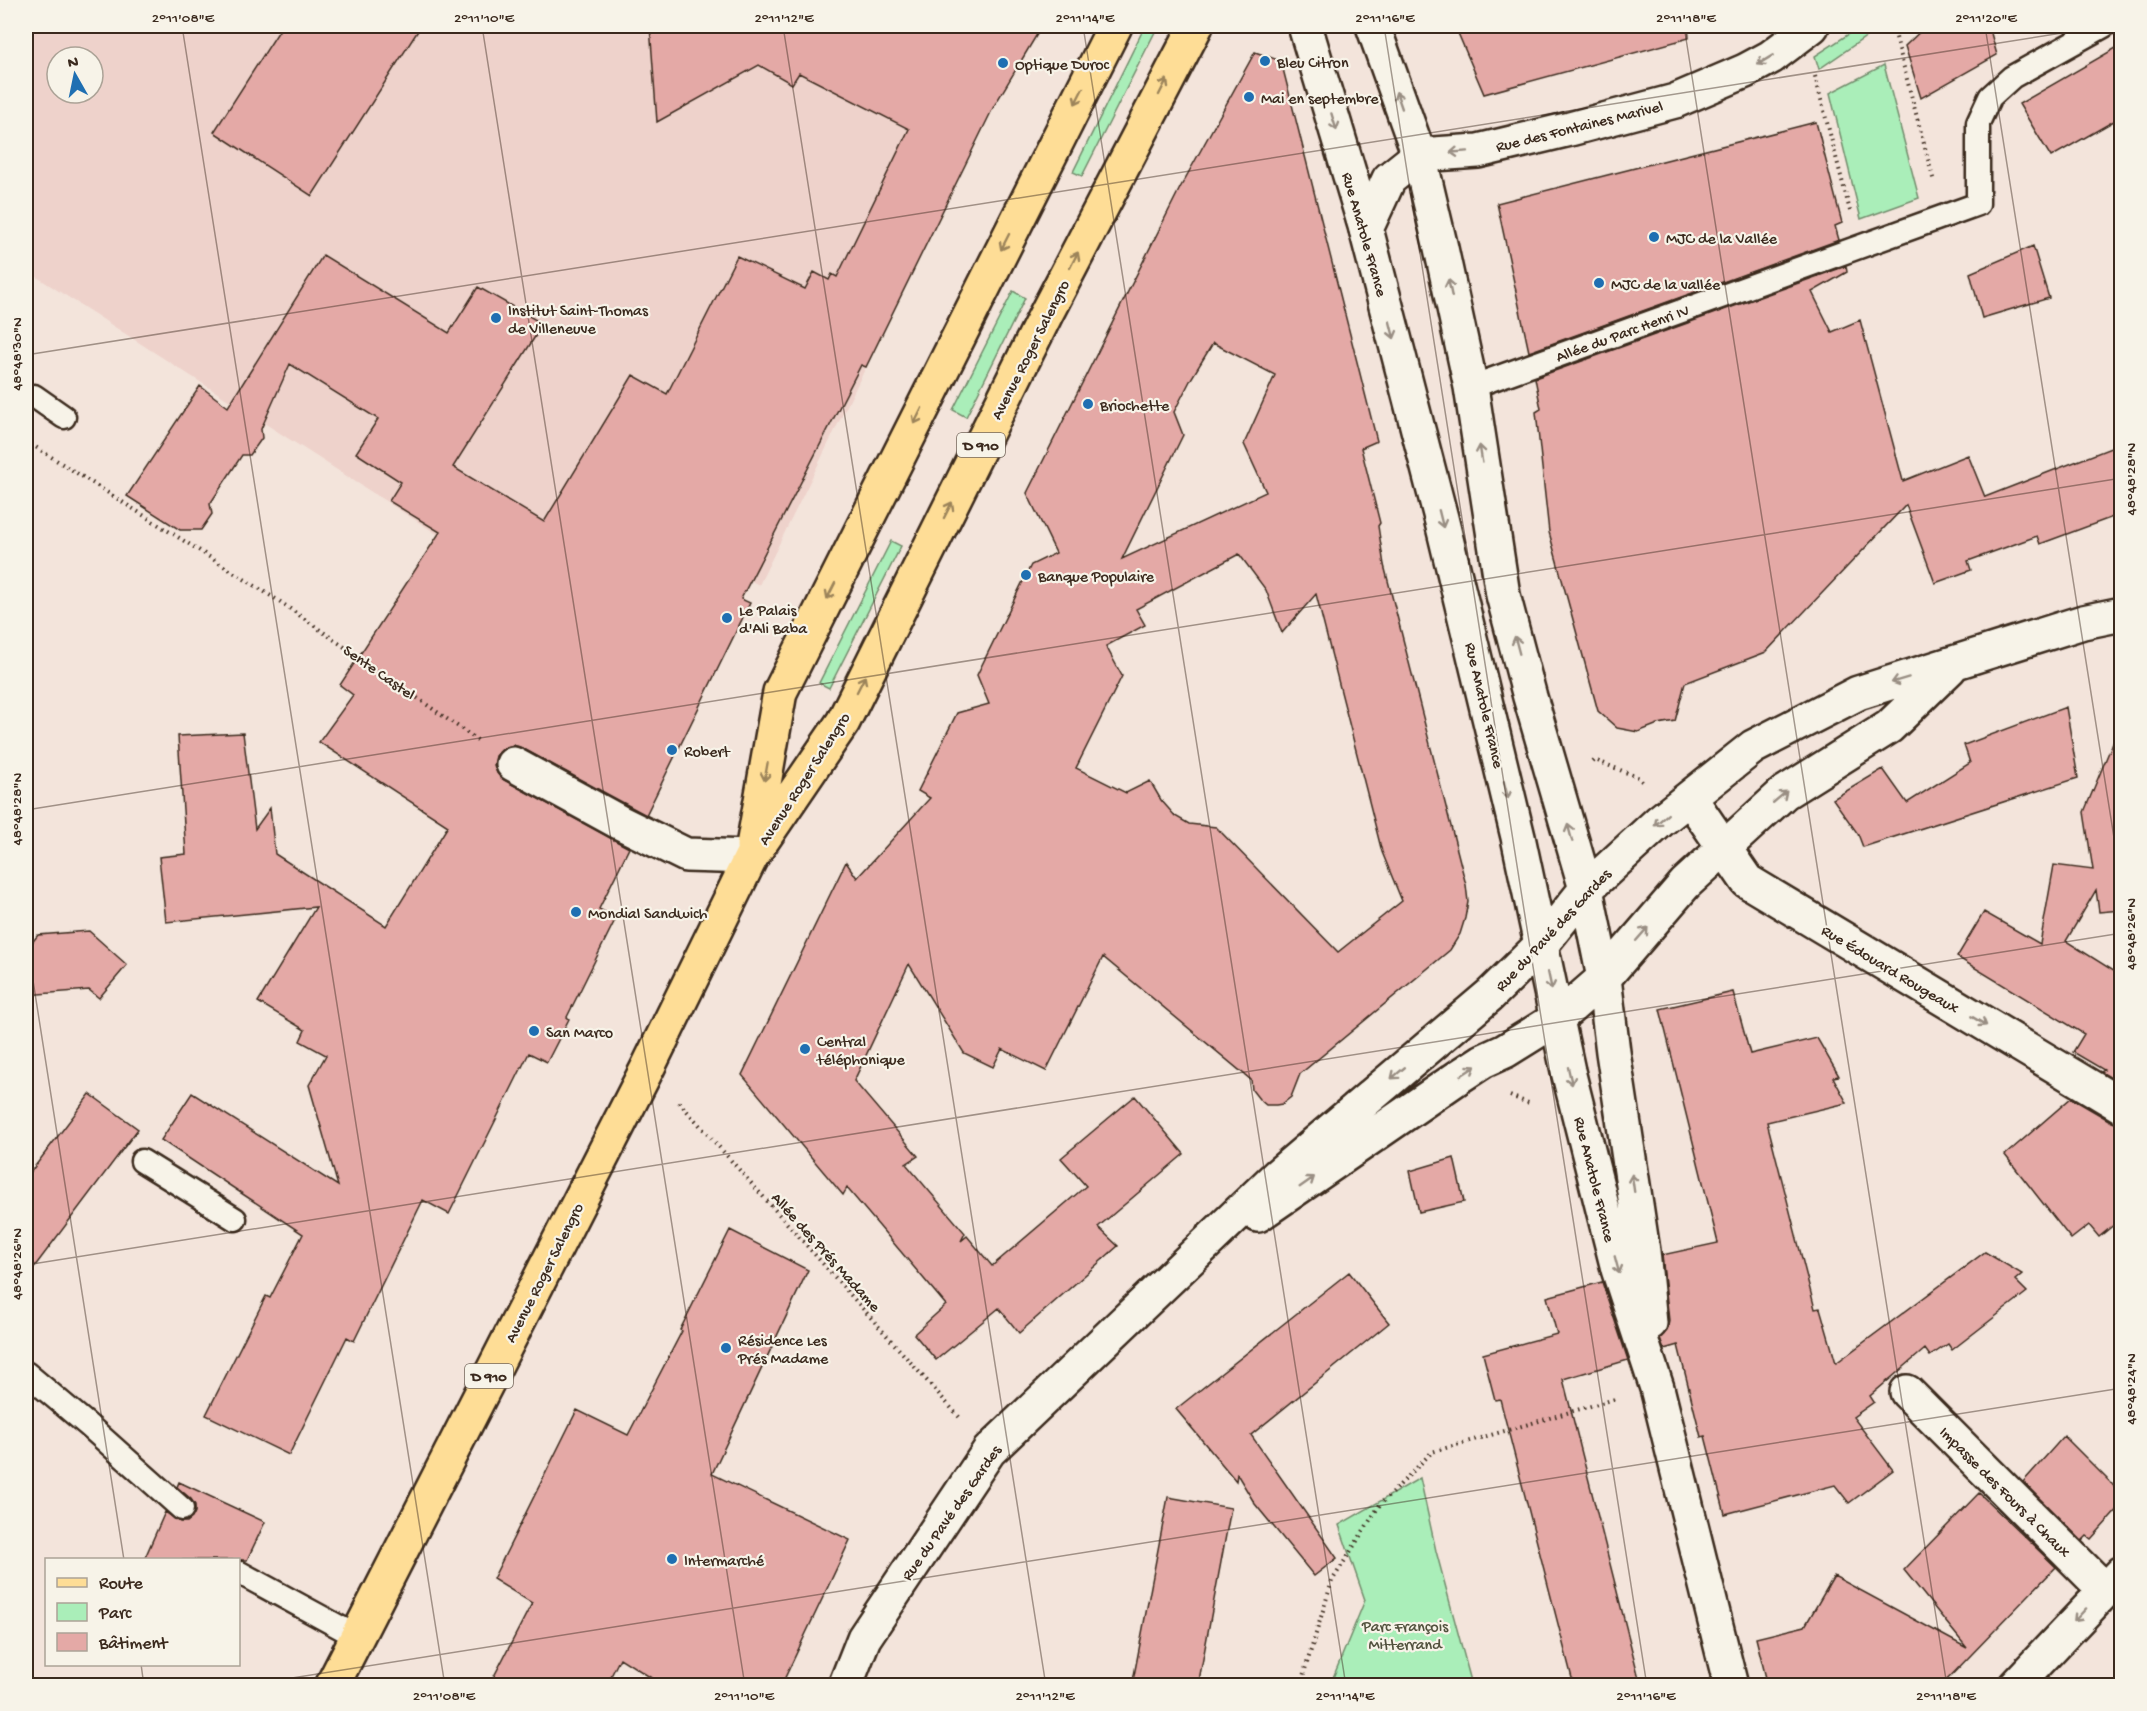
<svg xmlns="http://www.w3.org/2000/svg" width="2147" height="1711" font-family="'Gochi Hand',sans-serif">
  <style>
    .built { fill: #eed2cb; fill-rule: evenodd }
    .green { fill: #aaeeb9; stroke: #728c6c; stroke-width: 1.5 }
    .building { fill: #e4a9a6; stroke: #3b2a1e; stroke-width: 1.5; fill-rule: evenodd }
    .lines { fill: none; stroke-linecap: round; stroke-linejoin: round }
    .lane-casing { stroke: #3b2a1e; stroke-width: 27 }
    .street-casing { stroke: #3b2a1e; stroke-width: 38 }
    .secondary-casing { stroke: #3b2a1e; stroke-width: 38 }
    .primary-casing { stroke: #3b2a1e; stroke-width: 38 }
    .path { stroke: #3b2a1e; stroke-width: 4; stroke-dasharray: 1.5 4.5; stroke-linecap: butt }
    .lane { stroke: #f7f3e8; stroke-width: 22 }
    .street { stroke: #f7f3e8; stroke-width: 33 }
    .secondary { stroke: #f7f3e8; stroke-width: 33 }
    .primary { stroke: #fedd96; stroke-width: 33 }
    .oneway { stroke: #998e83 }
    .oneway2 { stroke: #9c845a }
    .ticks { fill: none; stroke: #3b2a1e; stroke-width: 1.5; stroke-opacity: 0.45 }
    .poi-dot { fill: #1f6fb2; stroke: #f7f3e8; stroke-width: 2 }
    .labels { text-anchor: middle; stroke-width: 4.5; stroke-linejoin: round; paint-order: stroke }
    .shield { fill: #f7f3e8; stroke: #73665b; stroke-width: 1.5 }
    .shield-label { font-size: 15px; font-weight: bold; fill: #3b2a1e }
    .poi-label { font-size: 16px; fill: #3b2a1e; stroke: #f7f3e8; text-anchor: start }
    .street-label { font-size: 16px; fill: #3b2a1e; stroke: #f7f3e8 }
    .park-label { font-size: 16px; fill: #51513d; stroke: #f7f3e8 }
    .neatline { fill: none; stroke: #3b2a1e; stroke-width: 2 }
    .ticks-label { font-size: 15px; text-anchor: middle; fill: #3b2a1e }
  </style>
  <rect width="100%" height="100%" fill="#f3e4db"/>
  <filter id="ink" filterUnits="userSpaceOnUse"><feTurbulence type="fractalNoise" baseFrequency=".0167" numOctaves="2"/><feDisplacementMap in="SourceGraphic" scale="12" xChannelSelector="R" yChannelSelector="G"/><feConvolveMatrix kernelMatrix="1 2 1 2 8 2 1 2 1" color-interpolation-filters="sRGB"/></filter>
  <g filter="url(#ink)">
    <!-- built -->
    <path class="built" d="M 26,26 L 838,26 L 994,106 L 759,585 L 644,526 L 594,635 L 26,270 ZM 57,57 L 93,57 L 93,93 L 57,93 Z"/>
    <!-- green -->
    <path class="green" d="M 1145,26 L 1158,26 L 1082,176 L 1073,172 Z
      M 1861,26 L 1880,26 L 1880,27 L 1819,69 L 1815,56 Z
      M 1884,65 L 1919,198 L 1861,219 L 1830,93 Z
      M 1013,291 L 1025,298 L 966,417 L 953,410 Z
      M 891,541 L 901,546 L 829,688 L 819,683 Z
      M 1420,1478 L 1436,1551 L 1472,1685 L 1330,1685 L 1365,1600 L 1339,1525 Z"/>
    <!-- building -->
    <path class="building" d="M 282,26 L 421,26 L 312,196 L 214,132 Z
      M 650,26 L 1042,26 L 994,106 L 866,367 L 861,365 L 741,599 L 750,603 L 646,815 L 522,748 L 513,745 L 504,748 L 496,756 L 494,765 L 497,773 L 504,780 L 629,848 L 599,909 L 616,918 L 567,1017 L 569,1019 L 547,1062 L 529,1053 L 449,1214 L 423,1200 L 354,1341 L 347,1337 L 289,1455 L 206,1415 L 266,1296 L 270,1298 L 303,1234 L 161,1140 L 192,1093 L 338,1186 L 309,1085 L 326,1055 L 300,1041 L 305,1030 L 258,1002 L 316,907 L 166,922 L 159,857 L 186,854 L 178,736 L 243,733 L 255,829 L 270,808 L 275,854 L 386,926 L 448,826 L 319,742 L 353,695 L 340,685 L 440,532 L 389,501 L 401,482 L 356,453 L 378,419 L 290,364 L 261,429 L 262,438 L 250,455 L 242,455 L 210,504 L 212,514 L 201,530 L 180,530 L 127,496 L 200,386 L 228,407 L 323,255 L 449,333 L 478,287 L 543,324 L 453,467 L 544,522 L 633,375 L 667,394 L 737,256 L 805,289 L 814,272 L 829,280 L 832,274 L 837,277 L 909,129 L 799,73 L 792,84 L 759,65 L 657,122 Z
      M 1455,26 L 1688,26 L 1689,38 L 1484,94 Z
      M 1926,26 L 1989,26 L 1997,55 L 1921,98 L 1905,46 Z
      M 2121,45 L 2121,117 L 2051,157 L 2019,104 Z
      M 1255,52 L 1281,61 L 1377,441 L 1361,448 L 1380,523 L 1378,526 L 1384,565 L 1466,885 L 1468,902 L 1465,918 L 1460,934 L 1450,950 L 1300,1074 L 1291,1097 L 1282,1104 L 1276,1105 L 1266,1105 L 1259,1099 L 1252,1090 L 1251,1080 L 1103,957 L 1046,1071 L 1002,1049 L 993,1067 L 964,1053 L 909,964 L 854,1081 L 918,1156 L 906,1164 L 965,1233 L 961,1241 L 967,1236 L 992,1266 L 1086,1186 L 1061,1158 L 1135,1096 L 1184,1154 L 1098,1227 L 1118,1246 L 1019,1333 L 999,1308 L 936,1360 L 914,1334 L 946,1305 L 847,1188 L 843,1195 L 742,1075 L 846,862 L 857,878 L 930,798 L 918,791 L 957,713 L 989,704 L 977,675 L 1031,565 L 1056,553 L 1027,493 L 1180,188 ZM 1213,343 L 1275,375 L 1244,444 L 1266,492 L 1122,559 L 1183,435 L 1174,412 L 1191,379 ZM 1239,554 L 1266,590 L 1282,633 L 1316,594 L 1382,852 L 1402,901 L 1338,952 L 1216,827 L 1189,824 L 1175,816 L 1161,800 L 1150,781 L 1126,793 L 1076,768 L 1122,676 L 1106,646 L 1145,625 L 1136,609 Z
      M 1816,122 L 1842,223 L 1835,226 L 1839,240 L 1529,352 L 1497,203 Z
      M 2033,246 L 2049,298 L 1982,318 L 1970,273 Z
      M 1846,266 L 1847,272 L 1812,292 L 1832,332 L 1860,320 L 1903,481 L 1968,455 L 1985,497 L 2121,444 L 2121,514 L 2040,544 L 2037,536 L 1968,561 L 1971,570 L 1935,583 L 1906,505 L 1766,652 L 1685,683 L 1675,721 L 1658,724 L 1638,732 L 1617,728 L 1598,711 L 1549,532 L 1536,412 L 1541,409 L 1535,378 Z
      M 2066,707 L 2078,778 L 1863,847 L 1858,834 L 1833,799 L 1883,769 L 1907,803 L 1970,763 L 1964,745 Z
      M 2121,723 L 2121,910 L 2099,912 L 2096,890 L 2066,941 L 2120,975 L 2121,973 L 2121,1084 L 2101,1072 L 2104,1070 L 2073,1052 L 2084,1034 L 1957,957 L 1984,912 L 2040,944 L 2054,865 L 2093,870 L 2084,812 Z
      M 89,931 L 127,965 L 99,998 L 89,990 L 26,995 L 26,950 L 38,935 Z
      M 1733,992 L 1750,1054 L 1817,1038 L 1839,1076 L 1833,1077 L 1847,1103 L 1767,1122 L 1815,1309 L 1820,1308 L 1836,1363 L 1985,1252 L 2022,1274 L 2015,1280 L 2027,1292 L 1952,1350 L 1948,1344 L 1930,1356 L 1925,1349 L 1870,1396 L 1874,1402 L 1853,1417 L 1893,1470 L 1849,1503 L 1835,1485 L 1725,1514 L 1705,1436 L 1701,1437 L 1678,1345 L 1664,1349 L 1660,1338 L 1667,1331 L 1669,1321 L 1662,1255 L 1718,1243 L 1660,1009 Z
      M 90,1094 L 138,1129 L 26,1278 L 26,1178 Z
      M 2071,1098 L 2112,1122 L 2121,1125 L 2121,1219 L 2099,1237 L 2089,1225 L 2071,1239 L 2005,1155 Z
      M 1454,1158 L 1464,1202 L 1419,1212 L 1410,1171 Z
      M 730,1230 L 808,1270 L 712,1474 L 850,1540 L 781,1686 L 664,1686 L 620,1658 L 606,1686 L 489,1686 L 532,1603 L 493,1579 L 577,1410 L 628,1435 L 682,1331 L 680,1330 Z
      M 1349,1272 L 1389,1323 L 1251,1435 L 1337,1558 L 1314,1576 L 1255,1504 L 1237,1474 L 1236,1481 L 1176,1409 Z
      M 1602,1282 L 1628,1360 L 1563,1379 L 1641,1686 L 1574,1686 L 1500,1399 L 1495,1400 L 1483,1354 L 1557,1334 L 1547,1297 Z
      M 2064,1436 L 2121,1493 L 2121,1506 L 2091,1539 L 2087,1536 L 2082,1541 L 2023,1482 Z
      M 179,1482 L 265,1522 L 247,1560 L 144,1560 L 165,1512 L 180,1522 L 187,1522 L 192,1518 L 195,1512 L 195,1505 L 191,1499 L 177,1487 Z
      M 1979,1493 L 2056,1567 L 1941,1686 L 1768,1686 L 1756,1638 L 1805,1626 L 1834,1576 L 1967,1648 L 1904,1570 Z
      M 1168,1497 L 1231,1508 L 1198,1686 L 1132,1686 Z"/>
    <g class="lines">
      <!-- lane casing -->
      <g class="lane-casing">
        <path id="lane" d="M 1471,387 L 1978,204 L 1978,123 L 1990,97 L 2012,77 L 2104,26
          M 34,396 L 64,417
          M 142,1161 L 235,1219
          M 26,1373 L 89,1426 L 182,1509
          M 240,1573 L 356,1636"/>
      </g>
      <!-- street casing -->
      <g class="street-casing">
        <path id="street" d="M 1366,229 L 1389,179 L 1419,155 L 1478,151 L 1570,129 L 1675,101 L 1745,71 L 1771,57 L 1812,26
          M 513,764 L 619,822 L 686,855 L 751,857
          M 1690,798 L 1747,881 L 2122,1106
          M 1907,1392 L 2104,1589
          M 2015,1686 L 2122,1573"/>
      </g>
      <!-- secondary casing -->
      <g class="secondary-casing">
        <path id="secondary" d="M 1305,26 L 1366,229 L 1441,518 L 1518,837 L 1568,1071 L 1618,1269 L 1657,1388 L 1731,1686
          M 1373,26 L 1419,155 L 1441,248 L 1471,387 L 1503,595 L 1530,697 L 1586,889 L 1604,978 L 1613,1052 L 1643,1251 L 1650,1323
          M 1258,1215 L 1460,1076 L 1483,1061 L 1505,1051 L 1558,1018 L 1604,978 L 1685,884 L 1784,793 L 1889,727 L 1950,668
          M 845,1686 L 864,1638 L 989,1451 L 1278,1175 L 1490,995 L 1542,944 L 1586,889 L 1660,821 L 1753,747 L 1858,693 L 2083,622 L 2122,614"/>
      </g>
      <!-- primary casing -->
      <g class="primary-casing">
        <path id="primary" d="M 753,846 L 780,692 L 1115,26
          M 332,1686 L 648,1067 L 751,857 L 843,722 L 1047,312 L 1196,26"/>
      </g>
      <!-- path -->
      <path class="path" d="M 1893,26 L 1934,182
        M 1815,76 L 1850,211
        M 26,441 L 279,601 L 480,742
        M 1593,762 L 1595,760 L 1640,778 L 1642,782
        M 1510,1096 L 1531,1104
        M 679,1102 L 961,1419
        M 1300,1686 L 1332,1581 L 1379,1506 L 1432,1452 L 1615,1399"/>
      <!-- lane -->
      <use href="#lane" class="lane"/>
      <!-- street -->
      <use href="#street" class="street"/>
      <!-- secondary -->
      <use href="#secondary" class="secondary"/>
      <!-- primary -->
      <use href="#primary" class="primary"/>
    </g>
    <!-- one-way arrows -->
    <defs><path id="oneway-shaft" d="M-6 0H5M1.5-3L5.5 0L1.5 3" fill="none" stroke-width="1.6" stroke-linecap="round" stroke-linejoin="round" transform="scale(1.5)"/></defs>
    <g class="oneway">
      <use href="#oneway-shaft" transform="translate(1765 60) rotate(149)"/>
      <use href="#oneway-shaft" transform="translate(1399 100) rotate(-109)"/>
      <use href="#oneway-shaft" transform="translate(1334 122) rotate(73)"/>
      <use href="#oneway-shaft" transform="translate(1459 152) rotate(176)"/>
      <use href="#oneway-shaft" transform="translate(1450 288) rotate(-102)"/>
      <use href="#oneway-shaft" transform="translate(1392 330) rotate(76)"/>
      <use href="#oneway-shaft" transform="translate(1481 454) rotate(-99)"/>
      <use href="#oneway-shaft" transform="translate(1441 519) rotate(76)"/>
      <use href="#oneway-shaft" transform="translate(1517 645) rotate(-105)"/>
      <use href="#oneway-shaft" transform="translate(1900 680) rotate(163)"/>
      <use href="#oneway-shaft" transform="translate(1506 790) rotate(76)"/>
      <use href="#oneway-shaft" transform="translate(1780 797) rotate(-40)"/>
      <use href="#oneway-shaft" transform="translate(1661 820) rotate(139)"/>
      <use href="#oneway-shaft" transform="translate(1570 833) rotate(-105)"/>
      <use href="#oneway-shaft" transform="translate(1642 934) rotate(-49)"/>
      <use href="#oneway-shaft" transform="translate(1550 981) rotate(78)"/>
      <use href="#oneway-shaft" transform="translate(1979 1021) rotate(31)"/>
      <use href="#oneway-shaft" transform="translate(1468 1071) rotate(-33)"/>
      <use href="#oneway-shaft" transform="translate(1398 1073) rotate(140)"/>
      <use href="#oneway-shaft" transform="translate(1570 1076) rotate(77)"/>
      <use href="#oneway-shaft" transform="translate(1307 1182) rotate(-35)"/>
      <use href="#oneway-shaft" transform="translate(1633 1183) rotate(-98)"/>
      <use href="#oneway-shaft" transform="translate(1617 1265) rotate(75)"/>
      <use href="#oneway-shaft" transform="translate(2080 1615) rotate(133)"/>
    </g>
    <g class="oneway2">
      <use href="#oneway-shaft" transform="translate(1163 87) rotate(-63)"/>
      <use href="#oneway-shaft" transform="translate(1079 96) rotate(117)"/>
      <use href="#oneway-shaft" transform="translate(1005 242) rotate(117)"/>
      <use href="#oneway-shaft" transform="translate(1074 260) rotate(-63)"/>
      <use href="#oneway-shaft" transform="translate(918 416) rotate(117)"/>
      <use href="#oneway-shaft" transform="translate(948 510) rotate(-63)"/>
      <use href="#oneway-shaft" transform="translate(831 591) rotate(117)"/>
      <use href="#oneway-shaft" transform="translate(861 684) rotate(-63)"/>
      <use href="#oneway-shaft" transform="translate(766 772) rotate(100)"/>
    </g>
  </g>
  <!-- ticks -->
  <path class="ticks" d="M 182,26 L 445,1686M 482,26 L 745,1686M 783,26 L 1046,1686M 1083,26 L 1346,1686M 1384,26 L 1647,1686M 1684,26 L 1947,1686M 1985,26 L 2122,888M 26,355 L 2106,26M 26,810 L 2122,478M 26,936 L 124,1560M 26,1265 L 2122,933M 141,1664 L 144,1686M 242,1686 L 2122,1388"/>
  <!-- markers -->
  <g class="poi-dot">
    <circle cx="1265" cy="61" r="6"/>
    <circle cx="1003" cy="63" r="6"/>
    <circle cx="1249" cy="97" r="6"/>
    <circle cx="1654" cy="237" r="6"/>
    <circle cx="1599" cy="283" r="6"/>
    <circle cx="496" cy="318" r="6"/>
    <circle cx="1088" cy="404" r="6"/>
    <circle cx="1026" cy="575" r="6"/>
    <circle cx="727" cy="618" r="6"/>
    <circle cx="672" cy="750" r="6"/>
    <circle cx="576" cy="912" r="6"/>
    <circle cx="534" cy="1031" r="6"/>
    <circle cx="805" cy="1049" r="6"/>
    <circle cx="726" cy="1348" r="6"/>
    <circle cx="672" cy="1559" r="6"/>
  </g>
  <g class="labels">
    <!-- shield labels -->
    <g class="shield">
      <rect x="957" y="433" width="48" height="24" rx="4.5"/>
      <rect x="465" y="1364" width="48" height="24" rx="4.5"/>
    </g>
    <g class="shield-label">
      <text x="981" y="450">D 910</text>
      <text x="489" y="1381">D 910</text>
    </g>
    <!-- poi labels -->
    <g class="poi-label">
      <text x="1277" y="67">Bleu Citron</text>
      <text x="1015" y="69">Optique Duroc</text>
      <text x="1261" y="103">Mai en septembre</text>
      <text x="1666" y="243">MJC de la Vallée</text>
      <text x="1611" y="289">MJC de la vallée</text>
      <text x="508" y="315">Institut Saint-Thomas<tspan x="508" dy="18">de Villeneuve</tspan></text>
      <text x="1100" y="410">Briochette</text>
      <text x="1038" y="581">Banque Populaire</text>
      <text x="739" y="615">Le Palais<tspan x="739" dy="18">d'Ali Baba</tspan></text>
      <text x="684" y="756">Robert</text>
      <text x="588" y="918">Mondial Sandwich</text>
      <text x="546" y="1037">San Marco</text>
      <text x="817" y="1046">Central<tspan x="817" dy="18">téléphonique</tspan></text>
      <text x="738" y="1345">Résidence Les<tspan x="738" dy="18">Prés Madame</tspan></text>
      <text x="684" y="1565">Intermarché</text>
    </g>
    <!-- street labels -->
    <g class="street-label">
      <text transform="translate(1579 125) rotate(-14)" y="6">Rue des Fontaines Marivel</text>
      <text transform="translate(1366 234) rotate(74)" y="6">Rue Anatole France</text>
      <text transform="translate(1622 332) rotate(-20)" y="6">Allée du Parc Henri IV</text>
      <text transform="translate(1029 349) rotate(-63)" y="6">Avenue Roger Salengro</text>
      <text transform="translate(380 671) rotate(35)" y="6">Sente Castel</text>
      <text transform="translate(1486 705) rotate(77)" y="6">Rue Anatole France</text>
      <text transform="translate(803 778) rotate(-57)" y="6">Avenue Roger Salengro</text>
      <text transform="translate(1552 929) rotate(-47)" y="6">Rue du Pavé des Gardes</text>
      <text transform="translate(1891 968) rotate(31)" y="6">Rue Édouard Rougeaux</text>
      <text transform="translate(1596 1179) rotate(76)" y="6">Rue Anatole France</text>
      <text transform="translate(827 1251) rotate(48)" y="6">Allée des Prés Madame</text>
      <text transform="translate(543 1272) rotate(-63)" y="6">Avenue Roger Salengro</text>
      <text transform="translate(2006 1491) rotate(45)" y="6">Impasse des Fours à Chaux</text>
      <text transform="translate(950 1512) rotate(-55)" y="6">Rue du Pavé des Gardes</text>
    </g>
    <!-- park labels -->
    <g class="park-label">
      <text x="1405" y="1631">Parc François<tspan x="1405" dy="18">Mitterrand</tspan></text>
    </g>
  </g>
  <!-- margin -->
  <rect width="2147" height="1711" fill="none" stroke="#f7f3e8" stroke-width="66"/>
  <!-- legend -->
  <rect x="45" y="1558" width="195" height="108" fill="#f7f3e8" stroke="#aca397" stroke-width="1.5"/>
  <rect x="57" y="1578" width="30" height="9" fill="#fedd96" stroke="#aca397" stroke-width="1.5"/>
  <text x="99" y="1588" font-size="18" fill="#3b2a1e">Route</text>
  <rect x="57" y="1603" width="30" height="18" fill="#aaeeb9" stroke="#aca397" stroke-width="1.5"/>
  <text x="99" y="1618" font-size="18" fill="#3b2a1e">Parc</text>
  <rect x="57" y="1633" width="30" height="18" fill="#e4a9a6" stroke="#aca397" stroke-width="1.5"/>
  <text x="99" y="1648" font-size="18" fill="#3b2a1e">Bâtiment</text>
  <!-- north arrow -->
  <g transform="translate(75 75) rotate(351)"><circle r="28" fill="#f7f3e8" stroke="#aca397" stroke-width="1.5"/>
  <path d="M0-4.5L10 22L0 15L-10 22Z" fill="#1f6fb2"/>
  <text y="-9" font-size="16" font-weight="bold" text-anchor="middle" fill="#3b2a1e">N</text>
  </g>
  <rect x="33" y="33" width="2081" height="1645" class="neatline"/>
  <g class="ticks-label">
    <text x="183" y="22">2°11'08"E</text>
    <text x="484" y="22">2°11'10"E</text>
    <text x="784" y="22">2°11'12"E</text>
    <text x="1085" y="22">2°11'14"E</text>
    <text x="1385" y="22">2°11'16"E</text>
    <text x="1686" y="22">2°11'18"E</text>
    <text x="1986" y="22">2°11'20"E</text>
    <text transform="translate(16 354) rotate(-90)" y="5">48°48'30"N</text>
    <text transform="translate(2130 479) rotate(-90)" y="5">48°48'28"N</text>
    <text transform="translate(16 809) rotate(-90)" y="5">48°48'28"N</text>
    <text transform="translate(2130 934) rotate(-90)" y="5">48°48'26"N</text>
    <text transform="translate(16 1264) rotate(-90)" y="5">48°48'26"N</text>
    <text transform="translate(2130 1389) rotate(-90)" y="5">48°48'24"N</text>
    <text x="444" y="1700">2°11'08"E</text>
    <text x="744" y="1700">2°11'10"E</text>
    <text x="1045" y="1700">2°11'12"E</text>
    <text x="1345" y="1700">2°11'14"E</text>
    <text x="1646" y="1700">2°11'16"E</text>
    <text x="1946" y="1700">2°11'18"E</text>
  </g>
</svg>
